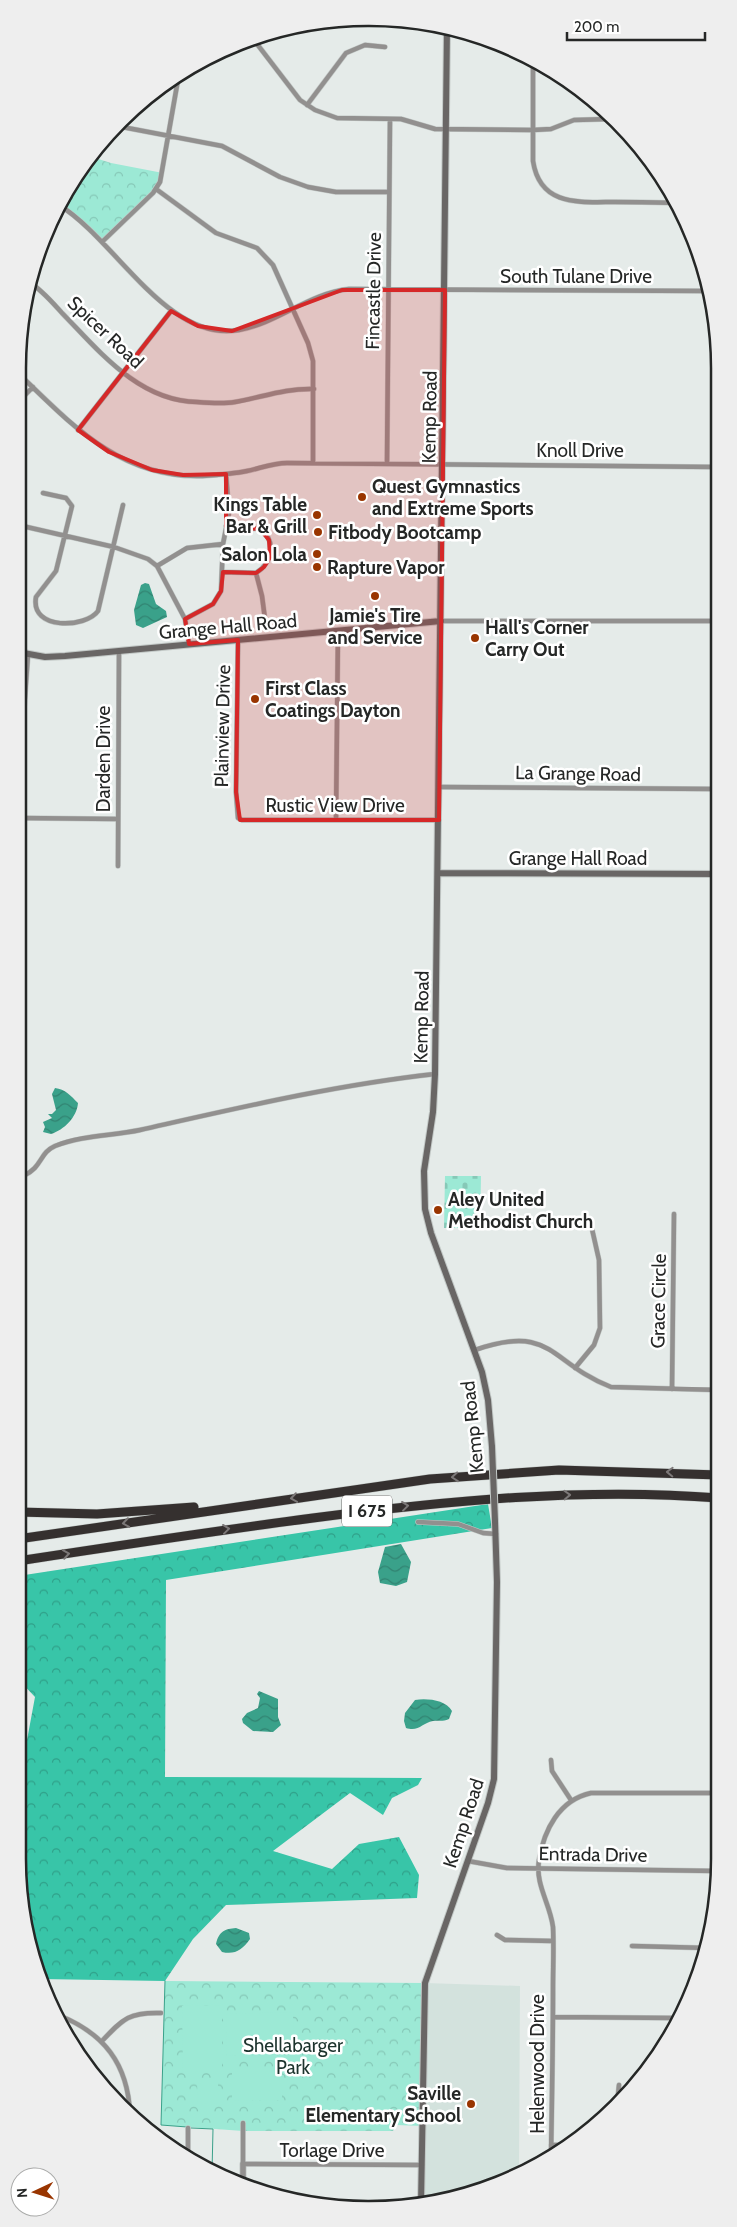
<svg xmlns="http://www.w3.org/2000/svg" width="737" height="2227" font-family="Cabin,sans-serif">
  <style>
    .built { fill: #d3e2dd }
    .forest { fill: url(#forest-crowns) }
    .cemetery { fill: url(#cemetery-stones) }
    .park { fill: url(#park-crowns) }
    .garden { fill: #9ce9d5 }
    .water { fill: url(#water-waves) }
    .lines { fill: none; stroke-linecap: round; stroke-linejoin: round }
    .stream { stroke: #3aa18a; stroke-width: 1 }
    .minor-casing { stroke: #c2c8c6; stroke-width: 5.5 }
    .tertiary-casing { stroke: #c2c8c6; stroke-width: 7 }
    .secondary-casing { stroke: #c2c8c6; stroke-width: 8 }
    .motorway-casing { stroke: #c2c8c6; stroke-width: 10 }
    .minor { stroke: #92908f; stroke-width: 4.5 }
    .tertiary { stroke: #92908f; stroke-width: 5.5 }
    .secondary { stroke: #696665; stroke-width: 6 }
    .motorway { stroke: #35302f; stroke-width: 9 }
    .secondary-bridge-casing { stroke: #c2c8c6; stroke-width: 8; stroke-linecap: butt }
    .secondary-bridge { stroke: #696665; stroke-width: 6 }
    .oneway { stroke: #7c7878 }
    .marked { fill: #d62828; fill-opacity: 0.2; stroke: #d62828; stroke-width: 4; stroke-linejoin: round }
    .poi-dot { fill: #993500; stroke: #fff; stroke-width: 2 }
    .labels { text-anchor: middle; stroke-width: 5; stroke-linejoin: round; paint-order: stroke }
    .shield { fill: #fff; stroke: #666867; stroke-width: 1 }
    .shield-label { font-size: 18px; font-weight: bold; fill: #252726 }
    .street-label { font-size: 19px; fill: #252726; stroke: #fff }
    .poi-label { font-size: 19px; font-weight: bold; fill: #252726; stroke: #fff; text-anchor: start }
    .park-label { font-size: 19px; fill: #1c332d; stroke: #fff }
    .rim { fill: none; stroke: #252726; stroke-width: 2.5 }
  </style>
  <defs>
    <pattern id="forest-crowns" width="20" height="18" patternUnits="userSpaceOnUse" patternTransform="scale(1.25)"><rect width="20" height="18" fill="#38c5a8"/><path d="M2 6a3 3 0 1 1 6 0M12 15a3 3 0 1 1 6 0" fill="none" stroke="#2fa089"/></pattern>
    <pattern id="cemetery-stones" width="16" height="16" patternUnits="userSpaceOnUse" patternTransform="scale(1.25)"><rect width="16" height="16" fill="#9ce9d5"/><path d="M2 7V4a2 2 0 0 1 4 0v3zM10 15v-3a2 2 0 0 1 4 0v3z" fill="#86c8b7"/></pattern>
    <pattern id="park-crowns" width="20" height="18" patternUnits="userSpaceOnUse" patternTransform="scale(1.25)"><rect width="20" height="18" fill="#9ce9d5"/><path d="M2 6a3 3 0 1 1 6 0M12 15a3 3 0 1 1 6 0" fill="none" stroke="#86c8b7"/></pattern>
    <pattern id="water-waves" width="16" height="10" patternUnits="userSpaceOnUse" patternTransform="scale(1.25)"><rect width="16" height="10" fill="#3aa18a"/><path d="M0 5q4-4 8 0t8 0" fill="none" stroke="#318371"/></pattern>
  </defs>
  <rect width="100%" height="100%" fill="#e5ebe9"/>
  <!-- built -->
  <path class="built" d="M 425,1983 L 520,1986 L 519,2170 L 459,2198 L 421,2204 Z"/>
  <!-- forest -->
  <path class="forest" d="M 488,1504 L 492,1528 L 166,1580 L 165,1777 L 422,1778 L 418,1785 L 392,1798 L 383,1815 L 350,1793 L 273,1851 L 332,1869 L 359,1844 L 399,1837 L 419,1875 L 417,1898 L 226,1905 L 193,1939 L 165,1981 L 40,1979 L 25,1928 L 18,1824 L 18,1773 L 22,1767 L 35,1697 L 18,1679 L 18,1576 Z"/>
  <!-- cemetery -->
  <path class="cemetery" d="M 445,1176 L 481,1176 L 480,1228 L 444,1228 Z"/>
  <!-- park -->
  <path class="park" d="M 89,156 L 111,163 L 163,173 L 158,186 L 103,241 L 59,205 Z
    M 165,1981 L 425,1983 L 423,2126 L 396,2125 L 393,2131 L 243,2131 L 161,2125 Z"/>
  <!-- garden -->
  <path class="garden" d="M 222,2005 L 222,2072 L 183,2072 L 182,2006 Z
    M 293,2012 L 294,2054 L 227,2056 L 226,2014 Z
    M 232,2069 L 282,2069 L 282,2100 L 232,2101 Z
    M 197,2083 L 218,2083 L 218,2103 L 198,2104 Z"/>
  <!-- water -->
  <path class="water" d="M 145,583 L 149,584 L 156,604 L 166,611 L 167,617 L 143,628 L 136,625 L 134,610 L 141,585 Z
    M 55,1088 C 65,1089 71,1096 78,1103 C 77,1117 64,1130 51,1134 L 43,1132 L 45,1127 L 43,1122 L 52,1118 L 48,1114 L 52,1114 L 56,1110 L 52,1094 Z
    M 401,1544 L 411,1562 L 407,1582 L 396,1586 L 380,1583 L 378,1572 L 385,1547 Z
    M 259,1691 L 278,1699 L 278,1717 L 281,1725 L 273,1732 L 253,1731 L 243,1723 L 242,1719 L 247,1713 L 258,1708 L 260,1698 L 257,1694 Z
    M 415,1700 C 427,1698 446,1700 452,1711 L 449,1719 C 442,1722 439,1720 433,1721 C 422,1723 419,1732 406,1728 L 404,1721 L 405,1713 Z
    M 236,1928 L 249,1933 L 250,1939 C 242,1950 235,1955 222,1952 L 216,1944 C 219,1931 225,1929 236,1928 Z"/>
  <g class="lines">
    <!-- stream -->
    <path class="stream" d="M 165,1981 L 161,2125 L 187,2127
      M 191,2128 L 213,2129 L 212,2173"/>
    <!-- minor casing -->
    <g class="minor-casing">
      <path id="minor" d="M 254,40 L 300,100 L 315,110 L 337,118 L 401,119 L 435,129 L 533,130 L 551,129 L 574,120 L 611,119
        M 216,54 L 240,48 L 260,35
        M 533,60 L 533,161 C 540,207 580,202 615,202 C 635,202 654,202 673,203
        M 307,105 L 346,53 L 365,45 L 385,47
        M 117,126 L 222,146 L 280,177 L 308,187 L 336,192 L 389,192
        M 156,189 L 216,233 L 257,248 L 273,265 L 308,343 L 313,361 L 313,463
        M 59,205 C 116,240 167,343 239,330 C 278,323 309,293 349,289 L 708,291
        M 103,241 L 153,193 L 160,182 L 179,74
        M 29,282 C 42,290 52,302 62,313 C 100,352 139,401 197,402 C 210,403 223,404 235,402 C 263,397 285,388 314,389
        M 18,373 C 72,425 120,478 201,476 C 216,475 232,474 247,471 C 261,468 273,463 287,463 L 717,467
        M 18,402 L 33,387
        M 78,430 L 171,311
        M 387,464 L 390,119
        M 43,493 L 66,498 L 72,506 L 56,571 L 36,597 C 30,631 86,628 98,611 L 123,505
        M 18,525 L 114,547 L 148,559 L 157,566 L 185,619 L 189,644
        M 157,566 L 187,548 L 223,544
        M 223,572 L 256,573 C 272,563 277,541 260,529 L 226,526
        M 256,573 L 262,596 L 265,619
        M 185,619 L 213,604 L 221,591 L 223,544 L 229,513 L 226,474
        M 441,621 L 717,621
        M 238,640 L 236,792 L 238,818 L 242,820 L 439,820
        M 439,787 L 717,789
        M 18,818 L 118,819
        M 24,818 L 24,710 L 28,655
        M 336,820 L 338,630
        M 118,866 L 119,651
        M 23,1176 C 43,1167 39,1153 55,1146 C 83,1135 112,1136 140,1130 C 238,1108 335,1085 435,1074
        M 475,1350 C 553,1323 549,1363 611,1387 L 719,1390
        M 575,1368 L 594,1345 L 600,1328 L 599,1260 L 592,1229
        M 672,1389 L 674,1214
        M 418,1522 L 458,1524 L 483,1533 L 496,1534
        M 551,1760 L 552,1771 L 571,1800
        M 468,1861 L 507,1868 L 718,1871
        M 497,1935 L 505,1940 L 553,1941
        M 632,1946 L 708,1948
        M 58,2015 C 104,2033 128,2064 130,2114
        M 553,2017 L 677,2018
        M 102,2041 C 123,2019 129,2012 161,2013
        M 611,2112 L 618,2095 L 619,2085
        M 243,2123 L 243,2164 L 422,2165
        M 551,2145 L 571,2145
        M 551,2156 C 552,2100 553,2044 553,1988 C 553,1968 554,1947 553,1927 C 550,1903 535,1885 539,1860 C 544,1830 559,1800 591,1793 L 719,1793
        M 188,2157 L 188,2128"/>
    </g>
    <!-- tertiary casing -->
    <g class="tertiary-casing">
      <path id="tertiary" d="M 243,2182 L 243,2164"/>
    </g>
    <!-- secondary casing -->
    <g class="secondary-casing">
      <path id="secondary" d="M 447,27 L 435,1074 L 433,1112 L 424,1171 L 425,1209 L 431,1233 L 482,1372 L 488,1400 L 492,1447
        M 18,652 L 45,657 L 65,656 L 441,621
        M 438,873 L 718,874
        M 421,2204 L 425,1983 L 488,1803 L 494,1779 L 497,1582 L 495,1521"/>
    </g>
    <!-- motorway casing -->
    <g class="motorway-casing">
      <path id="motorway" d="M 18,1512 L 97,1514 L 194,1507
        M 18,1539 L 430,1479 L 559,1470 L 719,1475
        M 18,1561 C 116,1546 214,1531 313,1518 C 448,1501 583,1487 719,1498"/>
    </g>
    <!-- minor -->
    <use href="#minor" class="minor"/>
    <!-- tertiary -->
    <use href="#tertiary" class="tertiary"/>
    <!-- secondary -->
    <use href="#secondary" class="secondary"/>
    <!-- motorway -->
    <use href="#motorway" class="motorway"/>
    <!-- secondary-bridge casing -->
    <g class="secondary-bridge-casing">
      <path id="secondary-bridge" d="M 492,1447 L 495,1521"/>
    </g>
    <!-- secondary-bridge -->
    <use href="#secondary-bridge" class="secondary-bridge"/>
  </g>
  <!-- one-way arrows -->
  <defs><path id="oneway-chevron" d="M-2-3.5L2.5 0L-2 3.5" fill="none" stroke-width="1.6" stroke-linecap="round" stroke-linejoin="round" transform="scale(1.25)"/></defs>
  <g class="oneway">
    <use href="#oneway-chevron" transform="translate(670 1472) rotate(-178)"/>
    <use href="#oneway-chevron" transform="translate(455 1477) rotate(175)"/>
    <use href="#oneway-chevron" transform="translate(567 1495) rotate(-2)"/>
    <use href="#oneway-chevron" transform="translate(294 1498) rotate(172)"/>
    <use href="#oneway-chevron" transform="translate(405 1506) rotate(-7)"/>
    <use href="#oneway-chevron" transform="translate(126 1523) rotate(172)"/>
    <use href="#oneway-chevron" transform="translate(226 1529) rotate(-7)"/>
    <use href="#oneway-chevron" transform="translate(66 1554) rotate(-9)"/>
  </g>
  <!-- marked area -->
  <path class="marked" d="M 342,290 L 445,290 L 439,820 L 240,820 L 236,792 L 238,640 L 189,644 L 185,619 L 213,604 L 221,591 L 223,572 L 256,573 L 264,567 L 270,557 L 269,540 L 260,529 L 226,526 L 226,474 L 183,475 L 152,470 L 109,452 L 78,430 L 171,311 L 198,326 L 232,331 Z"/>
  <!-- markers -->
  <g class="poi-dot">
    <circle cx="362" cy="497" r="5"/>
    <circle cx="317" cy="515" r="5"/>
    <circle cx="318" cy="532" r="5"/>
    <circle cx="317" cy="554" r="5"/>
    <circle cx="317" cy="567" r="5"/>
    <circle cx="375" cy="596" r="5"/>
    <circle cx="475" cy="638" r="5"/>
    <circle cx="255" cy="699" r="5"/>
    <circle cx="438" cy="1210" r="5"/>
    <circle cx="471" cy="2104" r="5"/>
  </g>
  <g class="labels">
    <!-- shield labels -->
    <rect class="shield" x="342" y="1495.5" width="50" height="31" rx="4"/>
    <g class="shield-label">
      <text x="367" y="1517">I 675</text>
    </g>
    <!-- street labels -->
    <g class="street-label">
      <text x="576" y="283">South Tulane Drive</text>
      <text transform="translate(373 291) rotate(-89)" y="7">Fincastle Drive</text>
      <text transform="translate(106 332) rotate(43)" y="7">Spicer Road</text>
      <text transform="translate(429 417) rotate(-89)" y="7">Kemp Road</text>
      <text x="580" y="457">Knoll Drive</text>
      <text transform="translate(228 626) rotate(-5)" y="7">Grange Hall Road</text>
      <text transform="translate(222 726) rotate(-89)" y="7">Plainview Drive</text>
      <text transform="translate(103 759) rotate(-90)" y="7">Darden Drive</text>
      <text transform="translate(578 773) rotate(1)" y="7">La Grange Road</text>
      <text x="335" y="812">Rustic View Drive</text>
      <text x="578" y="865">Grange Hall Road</text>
      <text transform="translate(421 1017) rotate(-89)" y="7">Kemp Road</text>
      <text transform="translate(658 1301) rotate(-89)" y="7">Grace Circle</text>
      <text transform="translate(472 1427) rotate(-96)" y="7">Kemp Road</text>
      <text transform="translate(463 1823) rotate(-72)" y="7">Kemp Road</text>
      <text transform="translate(593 1854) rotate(1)" y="7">Entrada Drive</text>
      <text transform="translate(537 2064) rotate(-90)" y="7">Helenwood Drive</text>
      <text x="332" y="2157">Torlage Drive</text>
    </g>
    <!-- poi labels -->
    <g class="poi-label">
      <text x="372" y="493">Quest Gymnastics<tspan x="372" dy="22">and Extreme Sports</tspan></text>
      <text x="307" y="511" text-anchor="end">Kings Table<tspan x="307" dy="22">Bar &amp; Grill</tspan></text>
      <text x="328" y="539">Fitbody Bootcamp</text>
      <text x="307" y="561" text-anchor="end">Salon Lola</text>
      <text x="327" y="574">Rapture Vapor</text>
      <text x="375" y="622" text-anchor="middle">Jamie's Tire<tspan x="375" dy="22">and Service</tspan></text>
      <text x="485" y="634">Hall's Corner<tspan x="485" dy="22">Carry Out</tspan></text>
      <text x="265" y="695">First Class<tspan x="265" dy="22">Coatings Dayton</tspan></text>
      <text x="448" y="1206">Aley United<tspan x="448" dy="22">Methodist Church</tspan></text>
      <text x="461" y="2100" text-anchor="end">Saville<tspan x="461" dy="22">Elementary School</tspan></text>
    </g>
    <!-- park labels -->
    <g class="park-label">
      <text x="293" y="2052">Shellabarger<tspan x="293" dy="22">Park</tspan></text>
    </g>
  </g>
  <!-- crop -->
  <path d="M0 0H737V2227H0ZM368 26H369A342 342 0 0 1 711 368V1859A342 342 0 0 1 369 2201H368A342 342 0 0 1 26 1859V368A342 342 0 0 1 368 26Z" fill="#eee" fill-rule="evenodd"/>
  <path class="rim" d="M368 26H369A342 342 0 0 1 711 368V1859A342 342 0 0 1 369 2201H368A342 342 0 0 1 26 1859V368A342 342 0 0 1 368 26Z"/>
  <!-- north arrow -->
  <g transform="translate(35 2192) rotate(266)"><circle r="24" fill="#ffffff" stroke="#a8a9a8"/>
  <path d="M0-4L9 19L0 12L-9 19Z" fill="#993500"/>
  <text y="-8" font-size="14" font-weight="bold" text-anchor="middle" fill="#252726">N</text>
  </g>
  <!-- scale -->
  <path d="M567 32v8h138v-8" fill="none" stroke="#252726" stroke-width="2.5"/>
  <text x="574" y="32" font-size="15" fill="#252726" stroke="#ffffff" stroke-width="4" paint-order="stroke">200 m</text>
</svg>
